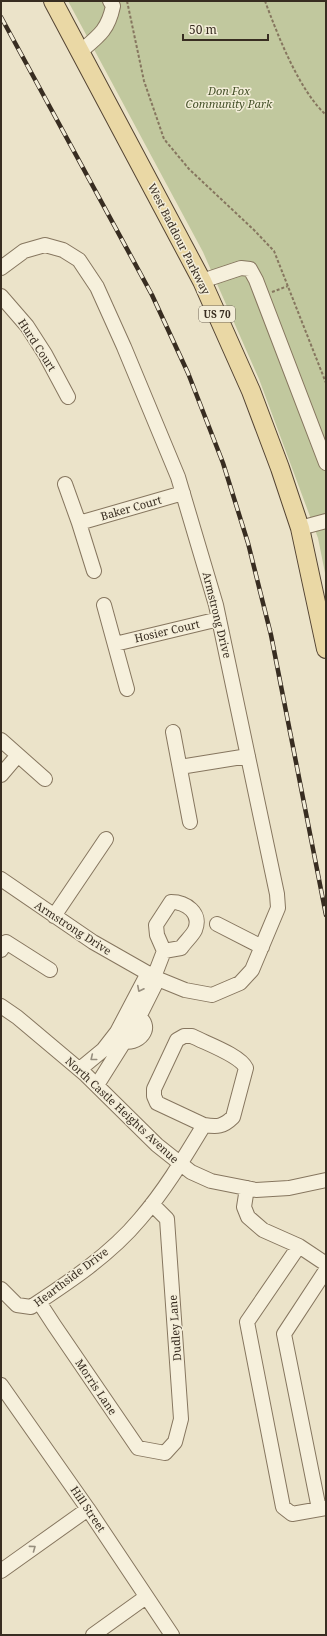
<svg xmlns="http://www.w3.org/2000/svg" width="327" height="1636" font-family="'Noto Serif',serif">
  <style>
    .green { fill: #c1c89e }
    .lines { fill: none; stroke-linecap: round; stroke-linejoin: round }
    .minor-casing { stroke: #86765f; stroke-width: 16 }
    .major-casing { stroke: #544433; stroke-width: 20 }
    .path { stroke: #86765f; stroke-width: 2; stroke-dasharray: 3 2; stroke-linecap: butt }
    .minor { stroke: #f6f0dc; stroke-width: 14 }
    .major { stroke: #ead8a5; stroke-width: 18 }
    .rail-casing { stroke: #382d21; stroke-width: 4.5 }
    .rail { stroke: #f3edd8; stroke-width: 3; stroke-dasharray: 9; stroke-linecap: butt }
    .oneway { stroke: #978e7e }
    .labels { text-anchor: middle; stroke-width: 3; stroke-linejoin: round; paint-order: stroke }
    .shield { fill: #f3edd8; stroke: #706758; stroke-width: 1 }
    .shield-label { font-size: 10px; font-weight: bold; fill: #382d21 }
    .park-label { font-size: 11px; font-style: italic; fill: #46522a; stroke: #f3edd8 }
    .street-label { font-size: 11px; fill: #382d21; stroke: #f3edd8 }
  </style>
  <rect width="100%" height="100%" fill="#ebe3c9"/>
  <!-- green -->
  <path class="green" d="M 68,1 L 325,1 L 326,4 L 326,578 L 318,538 L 259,379 L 203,252 Z"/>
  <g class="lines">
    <!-- minor casing -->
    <g class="minor-casing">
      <path id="minor" d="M 81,51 C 99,36 108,30 113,6 L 110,1
        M 1,268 L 24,251 L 45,245 L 63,250 L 79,260 L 97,287 L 124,347 L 178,477 L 216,605 L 277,894 L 278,908 L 252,970 L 240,983 L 212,995 L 185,990 L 158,979 L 93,942 L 1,879
        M 202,281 L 241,268 L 250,269 L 256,280 L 326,463
        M 1,296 L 27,326 L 45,354 L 68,397
        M 65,484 L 79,523 L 94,571
        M 79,523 L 183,493
        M 300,528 L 326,521
        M 104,605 L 127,689
        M 115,644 L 219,619
        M 173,732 L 190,822
        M 1,740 L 45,779
        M 180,767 L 248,756
        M 1,775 L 18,755
        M 54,916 L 106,839
        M 217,924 L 262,947
        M 1,950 L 6,942 L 50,970
        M 154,977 L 164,951 L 157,935 L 156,925 L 171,902 C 186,902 202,913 195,930 C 192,936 185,942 181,948 L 164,951
        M 1,1006 L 17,1017 L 86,1075 L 157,1145 L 191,1172 L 211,1181 L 256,1190 L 289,1188 L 326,1180
        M 121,1040 C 136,1048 159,1026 134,1014
        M 80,1069 L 103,1050 L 117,1032 L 148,973
        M 97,1085 L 136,1023 L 158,979
        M 247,1188 L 244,1207 L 248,1217 L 263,1230 L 299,1246 L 326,1264
        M 299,1246 L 247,1322 L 283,1507 L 292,1514 L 326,1508
        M 1,1289 L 17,1305 L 31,1307 C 69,1282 110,1255 140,1219 C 165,1190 184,1158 204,1125 C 217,1127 223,1127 233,1117 L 246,1068 C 240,1055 205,1043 192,1036 L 184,1036 L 177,1040 L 154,1089 L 154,1096 L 157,1103 L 204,1125
        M 39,1302 L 54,1325 L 138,1448 L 165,1453 L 175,1442 L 181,1419 L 167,1219 L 152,1204
        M 1,1385 L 88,1509 L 172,1635
        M 319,1509 L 284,1334 L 326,1270
        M 1,1571 L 88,1509
        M 93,1635 L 146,1597"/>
    </g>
    <!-- major casing -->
    <g class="major-casing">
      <path id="major" d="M 53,1 L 202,281 L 251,391 L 280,468 L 300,528 L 326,649"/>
    </g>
    <!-- path -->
    <path class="path" d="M 127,1 L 144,81 L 164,139 L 189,169 L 254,230 L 274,251 L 326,383
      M 265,1 C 278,36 299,90 326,115
      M 272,292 L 288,286"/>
    <!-- minor -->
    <use href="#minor" class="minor"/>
    <!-- major -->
    <use href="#major" class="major"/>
    <!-- rail casing -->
    <g class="rail-casing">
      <path id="rail" d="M 1,17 L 152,295 L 188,373 L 223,463 L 248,543 L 271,635 L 326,915"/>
    </g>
    <!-- rail -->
    <use href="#rail" class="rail"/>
  </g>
  <!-- one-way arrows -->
  <defs><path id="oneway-chevron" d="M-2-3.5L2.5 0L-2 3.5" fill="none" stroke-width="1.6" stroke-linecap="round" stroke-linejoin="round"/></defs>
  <g class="oneway">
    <use href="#oneway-chevron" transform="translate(140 989) rotate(117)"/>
    <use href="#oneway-chevron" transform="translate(93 1058) rotate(141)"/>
    <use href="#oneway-chevron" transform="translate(33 1548) rotate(-36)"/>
  </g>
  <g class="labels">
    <!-- shield labels -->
    <rect class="shield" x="199" y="306" width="36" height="16" rx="3"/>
    <g class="shield-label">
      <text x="217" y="318">US 70</text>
    </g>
    <!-- park labels -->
    <g class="park-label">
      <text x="229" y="95">Don Fox<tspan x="229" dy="13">Community Park</tspan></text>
    </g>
    <!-- street labels -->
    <g class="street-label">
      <text transform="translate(179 239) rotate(63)" y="4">West Baddour Parkway</text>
      <text transform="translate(37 345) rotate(57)" y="4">Hurd Court</text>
      <text transform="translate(131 508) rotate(-16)" y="4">Baker Court</text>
      <text transform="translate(217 615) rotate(76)" y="4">Armstrong Drive</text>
      <text transform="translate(167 631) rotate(-13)" y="4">Hosier Court</text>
      <text transform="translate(73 928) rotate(33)" y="4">Armstrong Drive</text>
      <text transform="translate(122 1110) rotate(43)" y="4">North Castle Heights Avenue</text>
      <text transform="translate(71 1277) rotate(-37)" y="4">Hearthside Drive</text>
      <text transform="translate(175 1328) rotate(-94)" y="4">Dudley Lane</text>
      <text transform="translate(96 1387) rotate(56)" y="4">Morris Lane</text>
      <text transform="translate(88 1509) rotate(56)" y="4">Hill Street</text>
    </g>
  </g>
  <!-- border -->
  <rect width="327" height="1636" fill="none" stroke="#382d21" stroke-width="4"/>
  <!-- scale -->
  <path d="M183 34v6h85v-6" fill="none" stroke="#382d21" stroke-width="2"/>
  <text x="189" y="34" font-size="12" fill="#382d21" stroke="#f3edd8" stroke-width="3" paint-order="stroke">50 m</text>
</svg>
